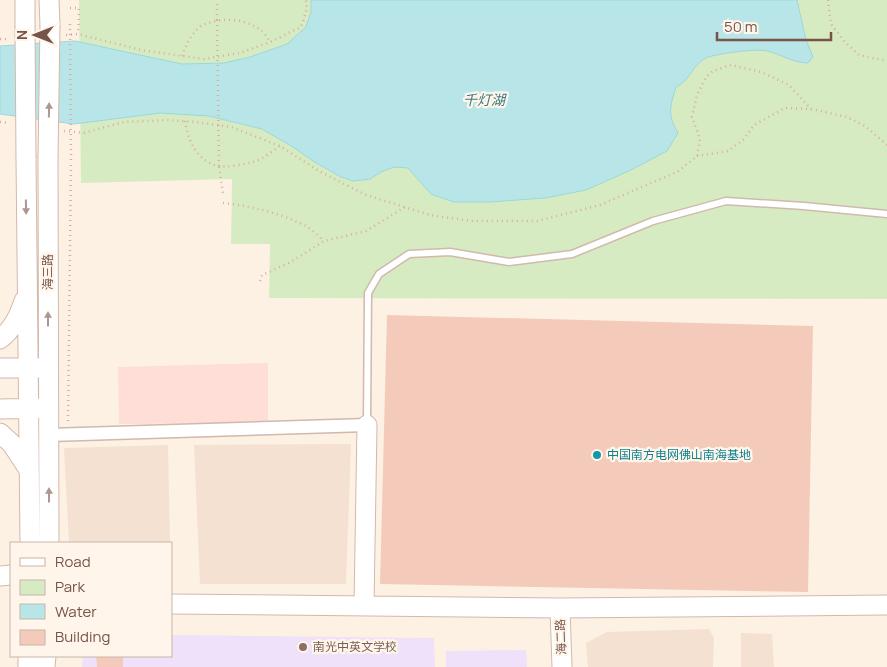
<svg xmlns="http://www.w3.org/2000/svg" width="887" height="667" font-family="Manrope,'Noto Sans SC',sans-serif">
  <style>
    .residential { fill: #f5e1d2 }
    .commercial { fill: #feded7 }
    .education { fill: #eee1f9 }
    .green { fill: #d7ebc2 }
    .water { fill: #b8e6e8; stroke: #9dd7da }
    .building { fill: #f4cbba }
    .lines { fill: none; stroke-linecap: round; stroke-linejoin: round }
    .lane-casing { stroke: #d1b9ac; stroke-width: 9 }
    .street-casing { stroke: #d1b9ac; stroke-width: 15 }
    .secondary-casing { stroke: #d4b8aa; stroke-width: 21 }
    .path { stroke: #d9ae9d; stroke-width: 2.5; stroke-dasharray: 1 4; stroke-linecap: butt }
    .lane { stroke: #fff; stroke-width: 6 }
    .street { stroke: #fff; stroke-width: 12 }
    .secondary { stroke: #fff; stroke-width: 19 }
    .secondary-bridge-casing { stroke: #d4b8aa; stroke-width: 21; stroke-linecap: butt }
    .path-bridge { stroke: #d9ae9d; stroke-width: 2.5; stroke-dasharray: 1 4; stroke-linecap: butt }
    .secondary-bridge { stroke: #fff; stroke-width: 19 }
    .oneway { fill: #ad9891 }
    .culture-dot { fill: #0f9aa8; stroke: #fff5eb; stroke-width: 2 }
    .education-dot { fill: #8d6e63; stroke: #fff5eb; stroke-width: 2 }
    .labels { text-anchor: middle; stroke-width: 4.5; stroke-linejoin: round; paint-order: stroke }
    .street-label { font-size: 12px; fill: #775448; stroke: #fff5eb }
    .culture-label { font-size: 12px; fill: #0d838f; stroke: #fff5eb; text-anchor: start }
    .education-label { font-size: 12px; fill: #785e54; stroke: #fff5eb; text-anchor: start }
    .water-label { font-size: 14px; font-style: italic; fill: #3b797d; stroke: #fff5eb }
  </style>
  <rect width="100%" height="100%" fill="#fdf1e4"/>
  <!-- residential -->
  <path class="residential" d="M 351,444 L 346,584 L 200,584 L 194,445 Z
    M 168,445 L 170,543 L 69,543 L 64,448 Z
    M 709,629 L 714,638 L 713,667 L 588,667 L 586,643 L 607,632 Z
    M 741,633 L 772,634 L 774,667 L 741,667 Z"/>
  <!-- commercial -->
  <path class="commercial" d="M 268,363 L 268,423 L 119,424 L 118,367 Z"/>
  <!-- education -->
  <path class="education" d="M 171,635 L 434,638 L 435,667 L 82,667 L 83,656 L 171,656 Z
    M 526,650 L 527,667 L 446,667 L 446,651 Z"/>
  <!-- green -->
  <path class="green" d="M 79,0 L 887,0 L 887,299 L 269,298 L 270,244 L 231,244 L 232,179 L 81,183 Z"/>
  <!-- water -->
  <path class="water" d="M 311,0 L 797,0 L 806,40 L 813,57 L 808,63 C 793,63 781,54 767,51 C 758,48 714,54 706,58 C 690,67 692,79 676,87 C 670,107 667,114 678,133 L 667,151 L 631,170 L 586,190 L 545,198 L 490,202 L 454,202 L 431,194 L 408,168 L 394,167 L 381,172 L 370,179 L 353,181 L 341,177 L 313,161 L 293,147 L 262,129 L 209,116 L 160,113 L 74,124 L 0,114 L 0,46 L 75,41 L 182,64 L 224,63 L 250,57 L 287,44 L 306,27 L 311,12 Z"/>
  <!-- building -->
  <path class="building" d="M 387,315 L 813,326 L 808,592 L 380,584 Z
    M 96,656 L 123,656 L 123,667 L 97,667 Z"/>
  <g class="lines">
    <!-- lane casing -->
    <g class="lane-casing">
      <path id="lane" d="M 367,422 L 368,293 L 379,274 L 409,254 L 450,252 L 509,262 L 572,254 L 653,221 L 726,201 L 804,206 L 887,214"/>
    </g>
    <!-- street casing -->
    <g class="street-casing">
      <path id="street" d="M 49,435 L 367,425"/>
    </g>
    <!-- secondary casing -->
    <g class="secondary-casing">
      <path id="secondary" d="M 25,0 L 25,25
        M 49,0 L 50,25
        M 26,158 L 30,543
        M 48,158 L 49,543
        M 0,339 C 13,329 19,316 24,301
        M 0,368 L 40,368
        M 0,409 L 40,408
        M 0,433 L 12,444 L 29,470
        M 0,576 L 11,575
        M 171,604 L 560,608 L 887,605
        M 364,606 L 367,425
        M 560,608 L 562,667
        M 28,667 L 28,656
        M 45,667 L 46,656"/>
    </g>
    <!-- path -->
    <path class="path" d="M 828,0 L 831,24 L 845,42 L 859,55 L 882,60 L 887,59
      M 70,8 L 79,8 L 78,34
      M 217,20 L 217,0
      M 66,35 L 78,34 L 141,50 L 204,59 L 240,53 L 270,42 L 301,27 L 307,9 L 306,0
      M 0,39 L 8,39
      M 182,56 C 186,45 191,34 201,26 C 204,24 208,23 212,22 C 233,16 260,22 270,42
      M 185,121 C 188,141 197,161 218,166 C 223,168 247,164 253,162 C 262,160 272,151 280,146
      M 0,122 L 9,123
      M 64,131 L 84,133 L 124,122 L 167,120 L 195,122 L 231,127 L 280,146 L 319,171 L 366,195 L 430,215 L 471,221 L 537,221 L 600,205 L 677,172 L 697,156 L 700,139 L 692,117 L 697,95 L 706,77 L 713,71 L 731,65 L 761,72 L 789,85 L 811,109
      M 697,156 L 728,151 L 744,139 L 754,125 L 785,108 L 811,109 L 847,117 L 865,126 L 887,145
      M 219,167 L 223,193
      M 223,203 C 252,206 280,213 306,226 C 312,229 318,236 324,241
      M 260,281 L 262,275 L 289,263 L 324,241 L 366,231 L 405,207
      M 68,421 L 71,163"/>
    <!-- lane -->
    <use href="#lane" class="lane"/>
    <!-- street -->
    <use href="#street" class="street"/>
    <!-- secondary -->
    <use href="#secondary" class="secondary"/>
    <!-- secondary-bridge casing -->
    <g class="secondary-bridge-casing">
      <path id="secondary-bridge" d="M 25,25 L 26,158
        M 48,158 L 50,25"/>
    </g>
    <!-- path-bridge -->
    <path class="path-bridge" d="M 217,20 L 219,167
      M 70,24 L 71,163"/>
    <!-- secondary-bridge -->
    <use href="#secondary-bridge" class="secondary-bridge"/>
  </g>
  <!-- one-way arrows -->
  <defs><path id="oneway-solid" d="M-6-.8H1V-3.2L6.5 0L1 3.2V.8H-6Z" transform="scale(1.25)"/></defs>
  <g class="oneway">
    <use href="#oneway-solid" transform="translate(49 110) rotate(-89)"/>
    <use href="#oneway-solid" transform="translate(26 207) rotate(89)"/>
    <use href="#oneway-solid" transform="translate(48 319) rotate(-90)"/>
    <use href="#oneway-solid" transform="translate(49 495) rotate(-90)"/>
  </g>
  <!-- markers -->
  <circle class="culture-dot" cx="597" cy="455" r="5"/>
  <circle class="education-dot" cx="303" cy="647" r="5"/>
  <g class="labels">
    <!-- street labels -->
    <g class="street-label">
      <text transform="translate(48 272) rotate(-90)" y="4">海三路</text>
      <text transform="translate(561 637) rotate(-92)" y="4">海二路</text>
    </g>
    <!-- culture labels -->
    <g class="culture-label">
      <text x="607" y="459">中国南方电网佛山南海基地</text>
    </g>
    <!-- education labels -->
    <g class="education-label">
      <text x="313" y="651">南光中英文学校</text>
    </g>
    <!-- water labels -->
    <g class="water-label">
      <text x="484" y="105">千灯湖</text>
    </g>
  </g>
  <!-- legend -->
  <rect x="10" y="542" width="162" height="115" fill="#fff5eb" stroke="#c9b5aa"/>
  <rect x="20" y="558" width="25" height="8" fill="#ffffff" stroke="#c9b5aa"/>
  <text x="55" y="567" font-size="15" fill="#775448">Road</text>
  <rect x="20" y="580" width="25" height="15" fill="#d7ebc2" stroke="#c9b5aa"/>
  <text x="55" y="592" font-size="15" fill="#775448">Park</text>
  <rect x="20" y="604" width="25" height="15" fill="#b8e6e8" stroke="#c9b5aa"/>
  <text x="55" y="617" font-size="15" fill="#775448">Water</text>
  <rect x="20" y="630" width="25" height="15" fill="#f4cbba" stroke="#c9b5aa"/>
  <text x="55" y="642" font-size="15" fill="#775448">Building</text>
  <!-- north arrow -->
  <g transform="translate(35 35) rotate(270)" stroke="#fff5eb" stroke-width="4" paint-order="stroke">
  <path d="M0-4L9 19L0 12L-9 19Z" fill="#775448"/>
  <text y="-8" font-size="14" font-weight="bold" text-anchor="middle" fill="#775448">N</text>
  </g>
  <!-- scale -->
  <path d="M717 32v8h114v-8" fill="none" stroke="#775448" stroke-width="2.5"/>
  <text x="724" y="32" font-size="15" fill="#775448" stroke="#fff5eb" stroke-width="4" paint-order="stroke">50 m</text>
</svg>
